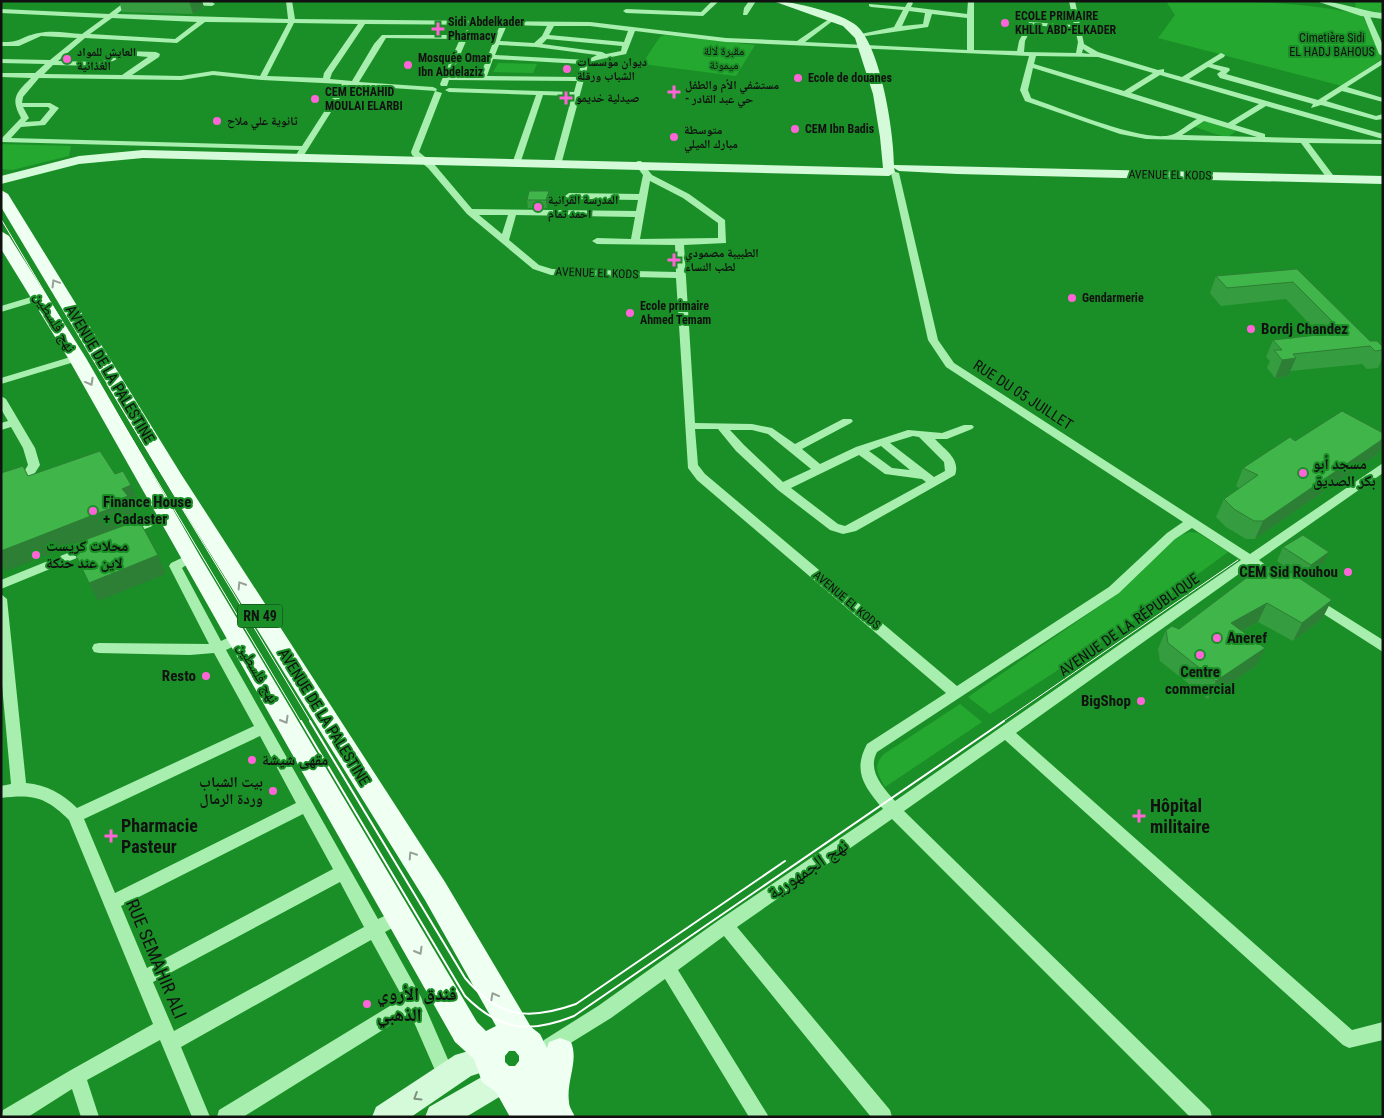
<svg xmlns="http://www.w3.org/2000/svg" width="1384" height="1118" font-family="'Roboto Condensed','Noto Naskh Arabic',sans-serif">
  <style>
    .green { fill: #24a82f }
    .lines { fill: none; stroke-linecap: round; stroke-linejoin: round }
    .minor { fill: #a8eeae; fill-rule: evenodd }
    .tertiary { fill: #a8eeae; fill-rule: evenodd }
    .secondary { fill: #d5fad9; fill-rule: evenodd }
    .primary { fill: #effff2; fill-rule: evenodd }
    .tram-far1 { stroke: #fff; stroke-width: 1 }
    .tram { stroke: #fff; stroke-width: 2 }
    .wall { fill: #369c40 }
    .shaded-wall { fill: #2c7f34 }
    .building { fill: #3fb54a; stroke: #2c7f34 }
    .oneway { stroke: #96a098 }
    .oneway2 { stroke: #7d917f }
    .poi-dot { fill: #ff65d8; stroke: #1b8f27; stroke-width: 2 }
    .labels { text-anchor: middle; stroke-width: 4; stroke-linejoin: round; paint-order: stroke }
    .far-poi-label { font-size: 12px; font-weight: bold; fill: #111; stroke: #1b8f27; text-anchor: start }
    .far-park-label { font-size: 12px; fill: #111; stroke: #1b8f27 }
    .far-street-label { font-size: 12px; fill: #111; stroke: #1b8f27 }
    .shield { fill: #1b8f27; stroke: #143718; stroke-width: 1 }
    .shield-label { font-size: 14px; font-weight: bold; fill: #111 }
    .street-label { font-size: 15px; fill: #111; stroke: #1b8f27 }
    .poi-label { font-size: 15px; font-weight: bold; fill: #111; stroke: #1b8f27; text-anchor: start }
    .near-poi-label { font-size: 18px; font-weight: bold; fill: #111; stroke: #1b8f27; text-anchor: start }
    .near-street-label { font-size: 18px; fill: #111; stroke: #1b8f27 }
  </style>
  <rect width="100%" height="100%" fill="#1b8f27"/>
  <!-- green -->
  <path class="green" d="M 1166,1 C 1230,1 1300,0 1362,15 L 1383,58 L 1342,86 L 1158,38 L 1175,15 Z
    M 1356,1 L 1383,1 L 1383,13 L 1355,8 Z
    M 665,35 L 755,45 L 736,76 L 642,64 L 660,37 Z
    M 498,63 L 537,64 L 533,73 L 493,72 Z
    M 1202,120 L 1236,131 L 1227,138 L 1192,126 Z
    M 1,144 L 71,146 L 69,156 L 12,170 L 1,169 Z
    M 1190,532 L 1198,533 L 1228,552 L 1141,616 L 990,714 L 968,697 L 1120,592 L 1176,537 Z
    M 960,704 L 982,722 L 885,787 C 878,774 872,766 884,754 Z"/>
  <g class="lines">
    <!-- minor -->
    <path class="minor" d="M 126,1 L 133,1 L 117,14 L 288,19 L 286,1 L 292,1 L 295,19 L 590,22 L 726,38 L 797,41 L 832,17 L 834,18 L 834,20 L 805,42 L 967,50 L 967,18 L 932,14 L 928,27 L 859,37 L 856,35 L 894,27 L 903,10 L 871,7 L 869,6 L 869,4 L 905,7 L 908,2 L 911,1 L 913,3 L 911,7 L 967,14 L 968,1 L 974,1 L 974,50 L 1017,51 L 1019,41 L 1029,22 L 1074,25 L 1069,1 L 1075,1 L 1084,44 L 1098,52 L 1158,70 L 1164,69 L 1164,72 L 1182,77 L 1221,53 L 1225,55 L 1224,57 L 1212,64 L 1229,68 L 1230,70 L 1226,74 L 1318,100 L 1383,59 L 1383,64 L 1347,87 L 1383,98 L 1383,102 L 1342,91 L 1326,101 L 1376,116 L 1383,114 L 1383,119 L 1376,120 L 1321,105 L 1311,108 L 1313,104 L 1220,78 L 1217,74 L 1221,71 L 1208,67 L 1189,79 L 1383,134 L 1383,139 L 1266,106 L 1235,125 L 1265,134 L 1265,137 L 1383,140 L 1383,144 L 1309,143 L 1336,179 L 1332,182 L 1329,181 L 1301,143 L 1146,139 L 1120,134 L 1025,101 L 1020,90 L 1029,56 L 726,42 L 635,31 L 626,54 L 597,60 L 588,65 L 561,165 L 557,167 L 553,165 L 572,96 L 543,95 L 521,161 L 517,163 L 513,161 L 536,95 L 449,92 L 445,90 L 449,88 L 574,92 L 577,81 L 449,80 L 447,86 L 441,86 L 440,84 L 460,39 L 386,38 L 359,82 L 433,87 L 437,89 L 436,91 L 348,85 L 304,155 L 300,157 L 296,155 L 299,150 L 2,142 L 2,138 L 21,118 C 10,98 16,93 31,78 L 1,77 L 1,73 L 35,73 L 45,64 L 1,63 L 1,59 L 50,60 L 77,38 L 41,36 L 19,46 L 1,46 L 1,42 C 22,43 21,36 39,33 C 52,30 69,33 82,34 L 104,18 L 1,13 L 1,9 L 109,14 ZM 909,11 L 925,13 L 923,24 L 902,26 ZM 112,18 L 197,22 L 175,39 L 90,34 ZM 205,22 L 288,23 L 260,76 L 213,71 L 181,76 L 132,75 L 159,57 L 160,54 L 156,52 L 125,51 L 101,62 L 58,61 L 85,38 L 177,43 ZM 294,23 L 358,24 L 324,73 L 323,78 L 267,76 ZM 365,24 L 500,25 L 480,76 L 451,76 L 470,32 L 467,30 L 462,35 L 382,35 L 374,44 L 352,81 L 330,79 L 332,73 ZM 507,25 L 547,26 L 542,36 L 534,43 L 500,41 ZM 1033,25 L 1075,29 L 1078,42 L 1076,53 L 1024,52 L 1025,41 ZM 554,26 L 590,26 L 628,31 L 624,42 L 549,35 ZM 547,39 L 622,46 L 621,51 L 606,54 L 602,52 L 542,44 ZM 499,45 L 536,47 L 597,55 L 587,60 L 495,55 ZM 1083,49 L 1090,54 L 1082,53 ZM 126,55 L 148,57 L 122,75 L 44,74 L 53,65 L 102,66 ZM 1036,56 L 1098,57 L 1153,73 L 1124,91 L 1034,64 ZM 493,59 L 581,64 L 578,77 L 487,76 ZM 1033,68 L 1197,119 C 1189,123 1179,133 1171,135 C 1144,143 1060,108 1031,98 L 1028,90 ZM 213,75 L 262,80 L 342,84 L 302,146 L 11,138 L 21,127 L 45,125 L 59,108 L 50,103 L 22,103 L 23,97 L 39,78 L 181,80 ZM 1160,75 L 1259,104 L 1228,123 L 1131,93 ZM 23,107 L 48,107 L 50,109 L 40,121 L 25,122 L 29,118 ZM 1204,121 L 1257,137 L 1182,135 Z
      M 185,1 L 212,2 L 215,4 L 212,6 L 186,5 L 183,3 Z
      M 712,1 L 719,1 L 703,16 L 626,13 L 623,11 L 626,9 L 701,12 Z
      M 749,1 L 756,1 L 747,15 L 743,15 L 744,8 Z
      M 1333,1 L 1329,4 L 1326,2 L 1326,1 Z
      M 1365,10 L 1368,12 L 1383,45 L 1383,56 L 1379,54 L 1362,12 Z
      M 435,91 L 442,93 L 419,152 L 434,164 L 472,209 L 636,211 L 638,200 L 569,199 L 565,196 L 569,193 L 639,194 L 643,175 L 634,163 L 638,161 L 641,161 L 652,175 L 689,194 L 725,220 L 726,243 L 684,245 L 695,423 L 752,424 L 772,428 L 795,444 L 843,419 L 851,419 L 853,421 L 851,423 L 802,449 L 820,464 L 856,447 L 908,430 L 942,433 L 964,425 L 972,425 L 974,427 L 972,429 L 947,439 L 935,439 C 944,449 961,459 955,475 L 856,531 L 843,534 L 830,530 L 778,490 L 736,451 L 718,429 L 695,429 L 698,465 L 705,474 L 957,686 L 1109,587 L 1167,533 L 1183,522 L 946,367 L 928,340 L 891,173 L 892,171 L 899,173 L 938,340 L 954,363 L 1250,554 L 1383,463 L 1383,473 L 1259,560 L 1279,575 L 1277,578 L 1269,578 L 1250,566 L 1016,733 L 1352,1030 L 1383,1022 L 1383,1040 L 1349,1048 L 1343,1045 L 1005,740 L 904,811 L 1210,1110 L 1212,1117 L 1190,1117 L 892,819 L 737,927 L 890,1110 L 892,1117 L 871,1117 L 724,936 L 678,970 L 769,1117 L 749,1117 L 665,979 L 611,1018 L 556,1052 L 550,1055 L 544,1052 L 541,1046 L 544,1040 L 598,1006 L 719,920 L 883,809 C 865,787 852,772 867,744 L 946,693 L 697,480 L 688,468 L 676,278 L 551,275 L 533,269 L 467,214 L 428,168 L 412,155 L 411,152 ZM 650,181 L 683,198 L 718,223 L 718,238 L 640,239 ZM 479,215 L 508,215 L 502,234 ZM 516,215 L 635,217 L 631,239 L 597,238 L 592,241 L 597,244 L 675,245 L 676,272 L 552,269 L 539,265 L 509,240 ZM 730,430 L 752,430 L 768,434 L 811,469 L 783,482 L 744,445 ZM 913,436 L 919,437 L 944,462 L 945,471 L 934,477 L 890,443 ZM 881,446 L 910,470 L 892,468 L 869,451 ZM 859,455 L 885,474 L 922,479 L 926,482 L 845,526 L 838,524 L 791,488 ZM 1192,528 L 1241,560 L 895,801 C 883,787 867,771 877,752 L 1119,593 L 1175,539 Z
      M 41,294 L 44,295 L 44,299 L 1,312 L 1,306 Z
      M 77,355 L 82,358 L 81,360 L 1,384 L 1,378 Z
      M 1,396 L 6,399 L 35,448 L 40,465 L 33,476 L 1,488 L 1,480 L 25,470 L 28,465 L 23,448 L 11,427 L 1,430 L 1,423 L 8,421 L 1,409 Z
      M 166,512 L 172,516 L 170,519 L 127,536 L 121,532 L 123,529 Z
      M 90,544 L 96,548 L 94,551 L 1,589 L 1,580 Z
      M 190,554 L 196,558 L 182,568 L 221,641 L 238,633 L 243,634 L 245,638 L 243,642 L 226,650 L 378,919 L 399,909 L 405,911 L 407,916 L 405,921 L 385,932 L 420,995 L 456,1078 L 453,1084 L 447,1087 L 441,1084 L 410,1013 L 243,1117 L 217,1117 L 219,1110 L 403,998 L 371,940 L 181,1047 L 210,1117 L 192,1117 L 160,1040 L 87,1080 L 99,1117 L 81,1117 L 72,1089 L 28,1117 L 1,1117 L 3,1110 L 71,1070 L 153,1024 L 69,820 C 46,797 33,794 1,798 L 1,786 L 11,784 L 1,674 L 1,594 L 7,599 L 26,783 C 47,785 63,794 77,808 L 254,726 L 214,653 L 190,655 L 99,653 L 94,652 L 92,648 L 94,644 L 99,643 L 209,644 L 169,566 L 171,563 ZM 260,736 L 296,803 L 115,893 L 84,819 ZM 303,814 L 333,869 L 147,968 L 121,906 ZM 340,882 L 364,927 L 174,1031 L 153,982 Z
      M 1313,596 L 1383,640 L 1383,652 L 1308,604 L 1307,601 L 1308,598 Z"/>
    <!-- tertiary -->
    <path class="tertiary" d="M 1316,1 C 1339,1 1360,11 1383,13 L 1383,19 L 1361,16 Z"/>
    <!-- secondary -->
    <path class="secondary" d="M 773,1 C 793,1 842,13 857,26 C 881,48 894,133 894,165 L 1383,176 L 1383,184 L 957,174 L 899,171 L 894,168 L 895,172 L 889,176 L 143,158 L 79,164 L 1,184 L 1,176 L 79,156 L 143,150 L 883,168 L 880,137 L 873,94 L 855,38 L 843,26 Z
      M 489,1045 L 498,1049 L 502,1058 L 498,1067 L 471,1076 L 411,1117 L 372,1117 L 376,1107 L 455,1055 Z
      M 501,1066 L 511,1070 L 515,1080 L 511,1090 L 466,1117 L 425,1117 L 429,1107 Z"/>
    <!-- primary -->
    <path class="primary" d="M 1,190 L 8,194 L 181,474 L 445,882 L 531,1027 L 540,1034 L 547,1048 L 549,1042 L 560,1038 L 571,1042 C 579,1061 566,1081 569,1102 C 569,1107 573,1112 575,1117 L 510,1117 L 496,1092 L 482,1082 L 474,1059 L 455,1042 L 68,358 L 1,249 L 1,231 L 9,236 L 86,358 L 201,558 L 477,1022 L 486,1031 L 496,1026 L 425,900 L 161,474 L 1,207 ZM 509,1051 L 515,1051 L 519,1056 L 519,1061 L 515,1066 L 509,1066 L 505,1062 L 505,1056 Z"/>
    <!-- tram-far1 -->
    <path class="tram-far1" d="M 1,219 L 301,722
      M 107,384 L 311,722
      M 1002,722 L 1238,560"/>
    <!-- tram -->
    <path class="tram" d="M 301,721 L 465,996 C 500,1031 529,1034 574,1016 L 1004,721
      M 310,721 L 465,978 C 499,1018 528,1021 576,1004 L 785,861"/>
  </g>
  <!-- wall -->
  <path class="wall" d="M 119,1 L 202,1 L 204,7 L 193,14 L 122,12 Z
    M 549,199 L 547,208 L 528,208 L 527,200 Z
    M 1297,269 L 1370,341 L 1383,347 L 1383,357 L 1378,368 L 1367,369 L 1362,364 L 1290,371 L 1288,376 L 1275,378 L 1267,368 L 1270,361 L 1266,357 L 1273,340 L 1320,335 L 1286,299 L 1221,306 L 1210,293 L 1216,276 Z
    M 1295,441 L 1378,454 L 1255,539 L 1246,539 L 1226,527 L 1216,517 L 1224,499 L 1239,488 L 1236,486 L 1243,468 Z
    M 1283,547 L 1322,565 L 1304,579 L 1277,561 Z
    M 1262,566 L 1322,619 L 1293,641 L 1258,622 L 1242,631 L 1256,666 L 1208,699 L 1160,661 L 1158,649 L 1166,630 L 1179,629 Z"/>
  <!-- shaded-wall -->
  <path class="shaded-wall" d="M 189,1 L 202,1 L 204,7 L 193,14 Z
    M 549,191 L 549,199 L 547,208 L 546,200 Z
    M 1296,358 L 1288,376 L 1275,378 L 1282,360 Z
    M 1383,439 L 1383,445 L 1378,454 L 1255,539 L 1263,521 Z
    M 131,485 L 139,504 L 132,506 L 136,515 L 120,521 L 122,526 L 6,571 L 1,563 L 1,551 L 110,503 L 122,489 Z
    M 1329,552 L 1322,565 L 1304,579 L 1311,565 Z
    M 158,555 L 166,574 L 98,601 L 89,583 Z
    M 1332,600 L 1322,619 L 1293,641 L 1302,623 Z
    M 1267,603 L 1258,622 L 1223,641 L 1231,623 Z
    M 1265,648 L 1256,666 L 1208,699 L 1216,681 Z"/>
  <!-- building -->
  <path class="building" d="M 529,191 L 549,191 L 546,200 L 527,200 Z
    M 1297,269 L 1370,341 L 1377,341 L 1383,347 L 1383,350 L 1375,351 L 1370,346 L 1293,354 L 1296,358 L 1282,360 L 1274,350 L 1282,350 L 1273,340 L 1343,332 L 1293,282 L 1227,288 L 1216,276 Z
    M 1342,411 L 1383,433 L 1383,439 L 1263,521 L 1254,521 L 1234,509 L 1224,499 L 1258,475 L 1243,468 L 1290,437 L 1295,441 Z
    M 100,451 L 115,474 L 123,471 L 131,485 L 122,489 L 128,496 L 110,503 L 114,507 L 1,551 L 1,473 L 23,466 L 28,476 Z
    M 139,520 L 158,555 L 89,583 L 71,545 Z
    M 1303,535 L 1329,552 L 1311,565 L 1283,547 Z
    M 1262,566 L 1284,568 L 1332,600 L 1302,623 L 1267,603 L 1231,623 L 1265,648 L 1216,681 L 1168,643 L 1166,630 L 1172,626 L 1179,629 Z"/>
  <!-- one-way arrows -->
  <defs><path id="oneway-chevron" d="M-2-3.5L2.5 0L-2 3.5" fill="none" stroke-width="1.6" stroke-linecap="round" stroke-linejoin="round" transform="scale(1.25)"/></defs>
  <g class="oneway">
    <use href="#oneway-chevron" transform="translate(55 283) rotate(-121)"/>
    <use href="#oneway-chevron" transform="translate(90 382) rotate(61)"/>
    <use href="#oneway-chevron" transform="translate(241 585) rotate(-122)"/>
    <use href="#oneway-chevron" transform="translate(285 720) rotate(60)"/>
    <use href="#oneway-chevron" transform="translate(412 855) rotate(-123)"/>
    <use href="#oneway-chevron" transform="translate(419 951) rotate(60)"/>
    <use href="#oneway-chevron" transform="translate(494 996) rotate(-118)"/>
  </g>
  <use class="oneway2" href="#oneway-chevron" transform="translate(417 1097) rotate(148)"/>
  <!-- markers -->
  <g class="poi-dot">
    <circle cx="1005" cy="23" r="5"/>
    <path d="M435.5 21.5h5v5h5v5h-5v5h-5v-5h-5v-5h5z"/>
    <circle cx="67" cy="59" r="5"/>
    <circle cx="408" cy="65" r="5"/>
    <circle cx="567" cy="69" r="5"/>
    <circle cx="798" cy="78" r="5"/>
    <path d="M671.5 84.5h5v5h5v5h-5v5h-5v-5h-5v-5h5z"/>
    <path d="M563.5 90.5h5v5h5v5h-5v5h-5v-5h-5v-5h5z"/>
    <circle cx="315" cy="99" r="5"/>
    <circle cx="217" cy="121" r="5"/>
    <circle cx="795" cy="129" r="5"/>
    <circle cx="674" cy="137" r="5"/>
    <circle cx="538" cy="207" r="5"/>
    <path d="M671.5 252.5h5v5h5v5h-5v5h-5v-5h-5v-5h5z"/>
    <circle cx="1072" cy="298" r="5"/>
    <circle cx="630" cy="313" r="5"/>
    <circle cx="1251" cy="329" r="5"/>
    <circle cx="1303" cy="473" r="5"/>
    <circle cx="93" cy="511" r="5"/>
    <circle cx="36" cy="555" r="5"/>
    <circle cx="1348" cy="572" r="5"/>
    <circle cx="1217" cy="638" r="5"/>
    <circle cx="1200" cy="655" r="5"/>
    <circle cx="206" cy="676" r="5"/>
    <circle cx="1141" cy="701" r="5"/>
    <circle cx="252" cy="760" r="5"/>
    <circle cx="273" cy="791" r="5"/>
    <path d="M1136.5 808.5h5v5h5v5h-5v5h-5v-5h-5v-5h5z"/>
    <path d="M108.5 828.5h5v5h5v5h-5v5h-5v-5h-5v-5h5z"/>
    <circle cx="367" cy="1004" r="5"/>
  </g>
  <g class="labels">
    <!-- far-poi labels -->
    <g class="far-poi-label">
      <text x="1015" y="20">ECOLE PRIMAIRE<tspan x="1015" dy="14">KHLIL ABD-ELKADER</tspan></text>
      <text x="448" y="26">Sidi Abdelkader<tspan x="448" dy="14">Pharmacy</tspan></text>
      <text x="77" y="56">العايش للمواد<tspan x="77" dy="14">الغذائية</tspan></text>
      <text x="418" y="62">Mosquée Omar<tspan x="418" dy="14">Ibn Abdelaziz</tspan></text>
      <text x="577" y="66">ديوان مؤسسات<tspan x="577" dy="14">الشباب ورقلة</tspan></text>
      <text x="808" y="82">Ecole de douanes</text>
      <text x="685" y="89">مستشفي الأم والطفل<tspan x="685" dy="14">- حي عبد القادر</tspan></text>
      <text x="325" y="96">CEM ECHAHID<tspan x="325" dy="14">MOULAI ELARBI</tspan></text>
      <text x="576" y="102">صيدلية خديمو</text>
      <text x="227" y="125">ثانوية علي ملاح</text>
      <text x="805" y="133">CEM Ibn Badis</text>
      <text x="684" y="134">متوسطة<tspan x="684" dy="14">مبارك الميلي</tspan></text>
      <text x="548" y="204">المدرسة القرانية<tspan x="548" dy="14">احمد تمام</tspan></text>
      <text x="685" y="257">الطبيبة مصمودي<tspan x="685" dy="14">لطب النساء</tspan></text>
      <text x="1082" y="302">Gendarmerie</text>
      <text x="640" y="310">Ecole primaire<tspan x="640" dy="14">Ahmed Temam</tspan></text>
    </g>
    <!-- far-park labels -->
    <g class="far-park-label">
      <text x="1332" y="42">Cimetière Sidi<tspan x="1332" dy="14">EL HADJ BAHOUS</tspan></text>
      <text x="724" y="55">مقبرة لالة<tspan x="724" dy="14">ميمونة</tspan></text>
    </g>
    <!-- far-street labels -->
    <g class="far-street-label">
      <text transform="translate(1170 175) rotate(1)" y="4">AVENUE EL KODS</text>
      <text transform="translate(597 273) rotate(2)" y="4">AVENUE EL KODS</text>
      <text transform="translate(847 600) rotate(40)" y="4">AVENUE EL KODS</text>
    </g>
    <!-- shield labels -->
    <rect class="shield" x="237.5" y="604.5" width="45" height="23" rx="4"/>
    <g class="shield-label">
      <text x="260" y="621">RN 49</text>
    </g>
    <!-- street labels -->
    <g class="street-label">
      <text transform="translate(55 322) rotate(59)" y="5">نهج فلسطين</text>
      <text transform="translate(110 374) rotate(59)" y="5">AVENUE DE LA PALESTINE</text>
      <text transform="translate(1023 395) rotate(33)" y="5">RUE DU 05 JUILLET</text>
      <text transform="translate(1129 625) rotate(-35)" y="5">AVENUE DE LA RÉPUBLIQUE</text>
      <text transform="translate(258 673) rotate(60)" y="5">نهج فلسطين</text>
      <text transform="translate(324 717) rotate(58)" y="5">AVENUE DE LA PALESTINE</text>
    </g>
    <!-- poi labels -->
    <g class="poi-label">
      <text x="1261" y="334">Bordj Chandez</text>
      <text x="1313" y="469">مسجد أبو<tspan x="1313" dy="17">بكر الصديق</tspan></text>
      <text x="103" y="507">Finance House<tspan x="103" dy="17">+ Cadaster</tspan></text>
      <text x="46" y="551">محلات كريست<tspan x="46" dy="17">لاين عند حنكة</tspan></text>
      <text x="1338" y="577" text-anchor="end">CEM Sid Rouhou</text>
      <text x="1227" y="643">Aneref</text>
      <text x="1200" y="677" text-anchor="middle">Centre<tspan x="1200" dy="17">commercial</tspan></text>
      <text x="196" y="681" text-anchor="end">Resto</text>
      <text x="1131" y="706" text-anchor="end">BigShop</text>
      <text x="262" y="765">مقهى شيشة</text>
      <text x="263" y="787" text-anchor="end">بيت الشباب<tspan x="263" dy="17">وردة الرمال</tspan></text>
    </g>
    <!-- near-poi labels -->
    <g class="near-poi-label">
      <text x="1150" y="812">Hôpital<tspan x="1150" dy="21">militaire</tspan></text>
      <text x="121" y="832">Pharmacie<tspan x="121" dy="21">Pasteur</tspan></text>
      <text x="377" y="1000">فندق الأروي<tspan x="377" dy="21">الذهبي</tspan></text>
    </g>
    <!-- near-street labels -->
    <g class="near-street-label">
      <text transform="translate(808 869) rotate(-34)" y="6">نهج الجمهورية</text>
      <text transform="translate(156 959) rotate(67)" y="6">RUE SEMAHIR ALI</text>
    </g>
  </g>
  <!-- border -->
  <rect width="1384" height="1118" fill="none" stroke="#111111" stroke-width="5"/>
</svg>
